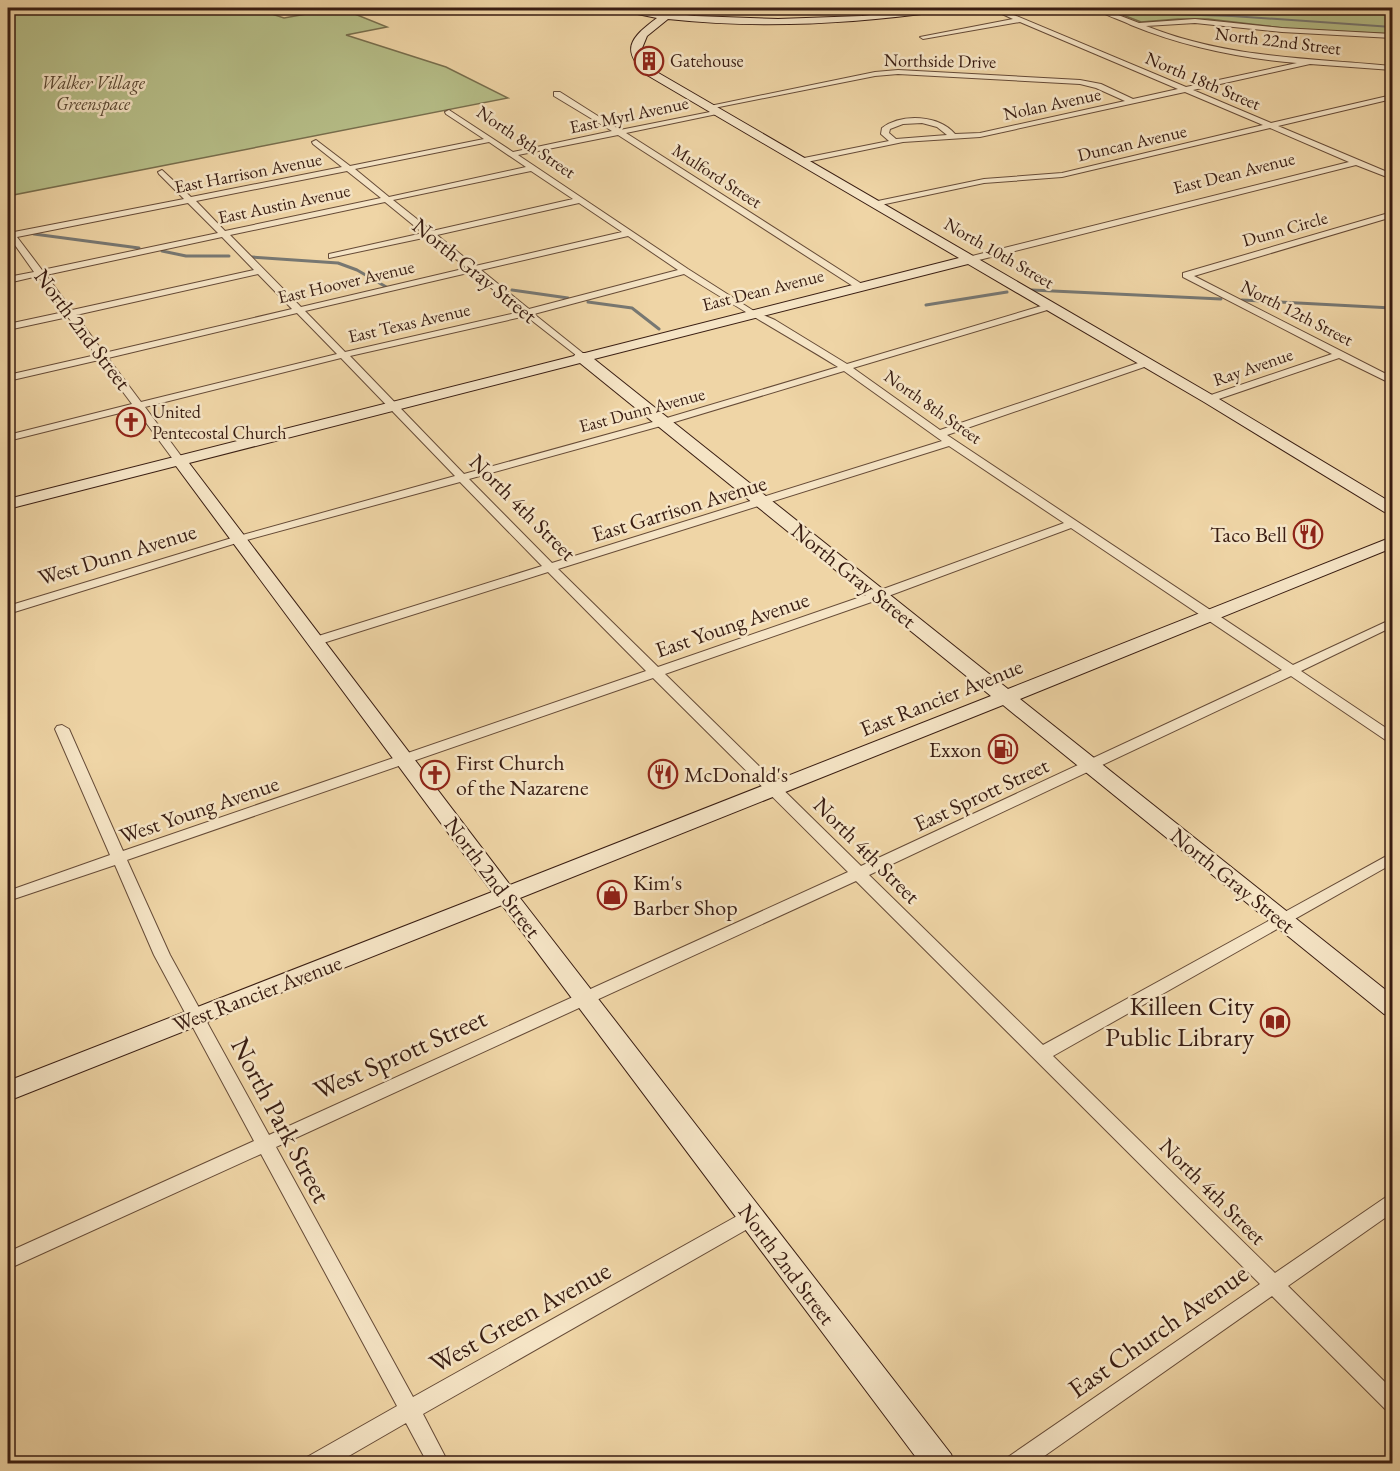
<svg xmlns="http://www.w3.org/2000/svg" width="1400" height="1471" font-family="'EB Garamond',serif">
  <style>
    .green { fill: #b6be88; stroke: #786e4d; stroke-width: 1.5 }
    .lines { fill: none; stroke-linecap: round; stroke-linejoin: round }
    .stream-far1 { stroke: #777873; stroke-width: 2 }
    .stream { stroke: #777873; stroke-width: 3 }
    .street-casing { stroke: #664b37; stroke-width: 2 }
    .secondary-casing { stroke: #391d12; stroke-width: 2 }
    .street { fill: #f5e4c5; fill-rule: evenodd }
    .secondary { fill: #f5e4c5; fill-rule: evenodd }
    .labels { text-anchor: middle; stroke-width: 5; stroke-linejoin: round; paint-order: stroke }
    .far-street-label { font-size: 18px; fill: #391d12; stroke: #f5e4c5 }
    .far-poi-label { font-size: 18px; fill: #391d12; stroke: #f5e4c5; text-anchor: start }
    .far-park-label { font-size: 18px; font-style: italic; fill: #584530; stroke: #f5e4c5 }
    .street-label { font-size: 22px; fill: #391d12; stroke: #f5e4c5 }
    .poi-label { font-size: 22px; fill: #391d12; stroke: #f5e4c5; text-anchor: start }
    .near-poi-label { font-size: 27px; fill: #391d12; stroke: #f5e4c5; text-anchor: end }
    .near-street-label { font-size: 27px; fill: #391d12; stroke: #f5e4c5 }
  </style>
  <rect width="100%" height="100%" fill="#efd5a6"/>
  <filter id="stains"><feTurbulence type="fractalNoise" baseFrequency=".00333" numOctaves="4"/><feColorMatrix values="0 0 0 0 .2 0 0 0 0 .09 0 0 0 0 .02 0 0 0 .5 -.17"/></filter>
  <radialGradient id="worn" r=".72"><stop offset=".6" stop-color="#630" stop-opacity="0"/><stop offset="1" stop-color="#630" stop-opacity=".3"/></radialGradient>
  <!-- green -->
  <path class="green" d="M 8,8 L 253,8 L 284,18 L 340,8 L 387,27 L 346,35 L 446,67 L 508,98 L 8,196 Z
    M 1124,8 L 1225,8 L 1232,10 L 1243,8 L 1379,8 L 1392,12 L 1392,34 L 1292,29 L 1208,19 L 1178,19 L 1141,22 L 1110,10 Z"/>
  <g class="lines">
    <!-- stream-far1 -->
    <path class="stream-far1" d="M 1117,8 L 1139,13 L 1232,16 L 1392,27"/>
    <!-- stream -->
    <path class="stream" d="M 34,234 L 139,248
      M 162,251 L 186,256 L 229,256
      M 252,257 L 338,263 L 357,270 L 388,288
      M 512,290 L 568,298
      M 1032,290 L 1221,299
      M 1242,300 L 1392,308
      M 588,302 L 632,308 L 659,329
      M 926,305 L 1007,292"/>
    <!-- street casing -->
    <g class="street-casing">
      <path id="street" d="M 1093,8 L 1100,8 L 1139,23 L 1195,19 L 1282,28 L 1392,34 L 1392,38 L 1282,32 L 1195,23 L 1146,26 C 1226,58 1308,58 1392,66 L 1392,70 L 1310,64 L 1193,90 L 1271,123 L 1392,95 L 1392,99 L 1278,126 L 1392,174 L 1392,179 L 1356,165 L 971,262 L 967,259 L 968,257 L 1349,162 L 1270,128 L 1062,177 L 984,183 L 876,206 L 873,206 L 873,202 L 984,179 L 1062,173 L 1263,125 L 1185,92 L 980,137 L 903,142 L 802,163 L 799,163 L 799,159 L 889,141 L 881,134 L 882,128 C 902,113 939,115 955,134 L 980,133 L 1125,101 L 1096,88 L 1080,84 L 898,74 L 875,76 L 709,109 L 705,107 L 875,72 L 898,70 L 1080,80 L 1101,84 L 1133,99 L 1178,89 L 1020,22 L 923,39 L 920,37 L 1013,19 L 1000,13 L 1002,10 L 1186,87 L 1297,63 C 1239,58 1185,47 1131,25 C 1119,19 1104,15 1093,8 ZM 922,123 L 937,127 L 947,135 L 896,139 L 889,133 L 890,129 L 903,124 Z
        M 554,92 L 560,92 L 620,130 L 720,110 L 721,112 L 717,114 L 626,133 L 862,284 L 862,288 L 856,288 L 618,135 L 518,155 L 688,269 L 754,311 L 775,320 L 847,364 L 1048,304 L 1054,304 L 1054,308 L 853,368 L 940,430 L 1144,361 L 1150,361 L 1150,365 L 947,435 L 1293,665 L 1392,619 L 1392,627 L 1301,671 L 1392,732 L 1392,742 L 1387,741 L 1291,676 L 869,875 L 1043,1045 L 1392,853 L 1392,864 L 1053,1056 L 1275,1273 L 1386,1197 L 1392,1195 L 1392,1213 L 1288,1286 L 1392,1389 L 1392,1411 L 1385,1409 L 1272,1296 L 1033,1464 L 1005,1464 L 1008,1457 L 1260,1284 L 856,881 L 276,1147 L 413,1397 L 746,1211 L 752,1209 L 758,1211 L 761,1217 L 758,1223 L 423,1414 L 449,1464 L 428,1464 L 406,1423 L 335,1464 L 304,1464 L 307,1457 L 397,1406 L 261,1154 L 8,1269 L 8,1252 L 254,1141 L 154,955 L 115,865 L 8,901 L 8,891 L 110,855 L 55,729 L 57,726 L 62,725 L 69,729 L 123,851 L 646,671 L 548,572 L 320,644 L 312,644 L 310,641 L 312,638 L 542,566 L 460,482 L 243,541 L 8,614 L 8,606 L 235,537 L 455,476 L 341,358 L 145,407 L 184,460 L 179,463 L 175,462 L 136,409 L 8,441 L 8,435 L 132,404 L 99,360 L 8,381 L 8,375 L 96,355 L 68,317 L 8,330 L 8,324 L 64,312 L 38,276 L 8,283 L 8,277 L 34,272 L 10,238 L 8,238 L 8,228 L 14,232 L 184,199 L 159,174 L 158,172 L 162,170 L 191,197 L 342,167 L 313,144 L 312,142 L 316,140 L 350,166 L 484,139 L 446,114 L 445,112 L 449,110 L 513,152 L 612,131 L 554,96 ZM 489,142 L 526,167 L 389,197 L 355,169 ZM 347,171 L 381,198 L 225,231 L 196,201 ZM 531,171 L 573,199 L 432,231 L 393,200 ZM 385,202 L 423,233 L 329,254 L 329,258 L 428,237 L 467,268 L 301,307 L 230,235 ZM 188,203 L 218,233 L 42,270 L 17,237 ZM 579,203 L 622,232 L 475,266 L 437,235 ZM 628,236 L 678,270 L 529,309 L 481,270 ZM 222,237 L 254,270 L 72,310 L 46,275 ZM 472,272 L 520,312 L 345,352 L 305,311 ZM 258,274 L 292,309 L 104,353 L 76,315 ZM 684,274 C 734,306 786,335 838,367 L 660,420 L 464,474 L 350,356 L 526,316 L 581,359 L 586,356 L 584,354 L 534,314 ZM 297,313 L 337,354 L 141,402 L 108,358 ZM 844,371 L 942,441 L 552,563 L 469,479 L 668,424 ZM 949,446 L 1064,523 L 875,592 L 658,667 L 558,569 ZM 1071,528 L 1282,670 L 861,866 L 665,674 L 883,598 ZM 653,678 L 848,872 L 269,1135 L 170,955 L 127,860 Z
        M 1392,212 L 1392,217 L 1194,276 L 1392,377 L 1392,384 L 1339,358 L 1213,401 L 1205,401 L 1205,397 L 1332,354 L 1183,277 L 1183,273 Z"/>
    </g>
    <!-- secondary casing -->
    <g class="secondary-casing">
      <path id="secondary" d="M 608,8 L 627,8 L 695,16 L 778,19 L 862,16 L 929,8 L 948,8 L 944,11 C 852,24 760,29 668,19 L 647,36 L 640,53 L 642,59 L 655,71 L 1214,396 L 1392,503 L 1392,515 L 1386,513 L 1204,402 L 968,264 L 594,359 L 1008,689 L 1392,537 L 1392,548 L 1020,699 L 1392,995 L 1392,1017 L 1384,1014 L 1003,705 L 520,898 L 951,1454 L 955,1464 L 921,1464 L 502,905 L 8,1101 L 8,1081 L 492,892 L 176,466 L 8,509 L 8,499 L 574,356 L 576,353 L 585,353 L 959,258 L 647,75 C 620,50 630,38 657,18 ZM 580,363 L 991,696 L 510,885 L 189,463 Z"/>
    </g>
    <!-- street -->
    <use href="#street" class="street"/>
    <!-- secondary -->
    <use href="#secondary" class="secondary"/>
  </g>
  <!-- icons -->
  <defs>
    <g id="building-ring" transform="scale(1.5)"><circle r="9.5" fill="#f5e4c5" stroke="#8f2418" stroke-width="1.5"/><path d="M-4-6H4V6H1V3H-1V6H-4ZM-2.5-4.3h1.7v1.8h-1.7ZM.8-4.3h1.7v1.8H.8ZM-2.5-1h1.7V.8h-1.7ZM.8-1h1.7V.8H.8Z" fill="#8f2418"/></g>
    <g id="church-ring" transform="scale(1.5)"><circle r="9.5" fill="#f5e4c5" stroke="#8f2418" stroke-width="1.5"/><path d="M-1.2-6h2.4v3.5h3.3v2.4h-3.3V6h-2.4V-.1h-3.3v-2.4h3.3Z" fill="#8f2418"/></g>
    <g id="restaurant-ring" transform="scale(1.5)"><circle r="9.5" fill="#f5e4c5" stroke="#8f2418" stroke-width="1.5"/><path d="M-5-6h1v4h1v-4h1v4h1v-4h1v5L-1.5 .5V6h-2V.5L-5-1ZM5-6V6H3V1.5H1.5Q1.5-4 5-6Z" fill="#8f2418"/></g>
    <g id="fuel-ring" transform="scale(1.5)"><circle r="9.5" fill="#f5e4c5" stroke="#8f2418" stroke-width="1.5"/><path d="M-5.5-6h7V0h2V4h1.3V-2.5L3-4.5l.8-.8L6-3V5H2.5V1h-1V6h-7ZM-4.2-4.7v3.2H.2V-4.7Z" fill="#8f2418"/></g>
    <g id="shop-ring" transform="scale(1.5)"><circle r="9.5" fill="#f5e4c5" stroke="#8f2418" stroke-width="1.5"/><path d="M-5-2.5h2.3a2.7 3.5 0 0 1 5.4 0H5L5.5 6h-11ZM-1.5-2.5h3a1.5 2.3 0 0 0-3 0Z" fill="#8f2418"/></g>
    <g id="library-ring" transform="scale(1.5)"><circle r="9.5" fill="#f5e4c5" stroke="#8f2418" stroke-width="1.5"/><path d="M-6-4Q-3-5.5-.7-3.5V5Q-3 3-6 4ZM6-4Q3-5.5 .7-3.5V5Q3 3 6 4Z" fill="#8f2418"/></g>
  </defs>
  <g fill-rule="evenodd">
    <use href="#building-ring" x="649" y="61"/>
    <use href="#church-ring" x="131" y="422"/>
    <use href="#restaurant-ring" x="1308" y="534"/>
    <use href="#fuel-ring" x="1003" y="749"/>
    <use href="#restaurant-ring" x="663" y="774"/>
    <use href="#church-ring" x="435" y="775"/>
    <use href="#shop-ring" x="612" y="895"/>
    <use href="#library-ring" x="1275" y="1022"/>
  </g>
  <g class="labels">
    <!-- far-street labels -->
    <g class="far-street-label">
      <text transform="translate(1278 41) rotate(7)" y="6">North 22nd Street</text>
      <text transform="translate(940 61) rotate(1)" y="6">Northside Drive</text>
      <text transform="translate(1203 81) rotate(23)" y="6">North 18th Street</text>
      <text transform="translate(1052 104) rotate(-12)" y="6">Nolan Avenue</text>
      <text transform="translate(629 115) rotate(-12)" y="6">East Myrl Avenue</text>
      <text transform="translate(526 142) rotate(34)" y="6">North 8th Street</text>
      <text transform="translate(1132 143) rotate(-13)" y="6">Duncan Avenue</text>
      <text transform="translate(248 173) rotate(-11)" y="6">East Harrison Avenue</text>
      <text transform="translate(1234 173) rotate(-14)" y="6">East Dean Avenue</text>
      <text transform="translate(717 176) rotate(33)" y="6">Mulford Street</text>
      <text transform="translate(284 204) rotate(-12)" y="6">East Austin Avenue</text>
      <text transform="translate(1285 229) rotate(-16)" y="6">Dunn Circle</text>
      <text transform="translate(999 253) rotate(30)" y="6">North 10th Street</text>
      <text transform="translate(346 282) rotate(-13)" y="6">East Hoover Avenue</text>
      <text transform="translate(763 290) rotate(-14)" y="6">East Dean Avenue</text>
      <text transform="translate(1297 313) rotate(27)" y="6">North 12th Street</text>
      <text transform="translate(409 323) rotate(-13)" y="6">East Texas Avenue</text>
      <text transform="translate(1253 367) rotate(-19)" y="6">Ray Avenue</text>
      <text transform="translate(933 407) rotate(35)" y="6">North 8th Street</text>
      <text transform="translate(642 410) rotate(-15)" y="6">East Dunn Avenue</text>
    </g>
    <!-- far-poi labels -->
    <g class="far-poi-label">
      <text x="670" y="67">Gatehouse</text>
      <text x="152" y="418">United<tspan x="152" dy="21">Pentecostal Church</tspan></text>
    </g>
    <!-- far-park labels -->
    <g class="far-park-label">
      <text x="93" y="89">Walker Village<tspan x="93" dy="21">Greenspace</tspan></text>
    </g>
    <!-- street labels -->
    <g class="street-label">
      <text transform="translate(475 270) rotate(39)" y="8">North Gray Street</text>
      <text transform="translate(83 329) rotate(53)" y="8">North 2nd Street</text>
      <text transform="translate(523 507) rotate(45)" y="8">North 4th Street</text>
      <text transform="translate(679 508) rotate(-17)" y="8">East Garrison Avenue</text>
      <text transform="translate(117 554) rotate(-17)" y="8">West Dunn Avenue</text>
      <text transform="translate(854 575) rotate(39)" y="8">North Gray Street</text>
      <text transform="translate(732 624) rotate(-19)" y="8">East Young Avenue</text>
      <text transform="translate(941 697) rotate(-22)" y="8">East Rancier Avenue</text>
      <text transform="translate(981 794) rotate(-25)" y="8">East Sprott Street</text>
      <text transform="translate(199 809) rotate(-19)" y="8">West Young Avenue</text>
      <text transform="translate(867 850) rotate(45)" y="8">North 4th Street</text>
      <text transform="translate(493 877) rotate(53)" y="8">North 2nd Street</text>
      <text transform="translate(1233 880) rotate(39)" y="8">North Gray Street</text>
      <text transform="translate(257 993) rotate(-21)" y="8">West Rancier Avenue</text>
      <text transform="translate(1213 1191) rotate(45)" y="8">North 4th Street</text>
      <text transform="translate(787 1264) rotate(53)" y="8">North 2nd Street</text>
    </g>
    <!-- poi labels -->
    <g class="poi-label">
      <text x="1287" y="542" text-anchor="end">Taco Bell</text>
      <text x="982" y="757" text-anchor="end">Exxon</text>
      <text x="456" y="770">First Church<tspan x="456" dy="25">of the Nazarene</tspan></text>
      <text x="684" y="782">McDonald's</text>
      <text x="633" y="890">Kim's<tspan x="633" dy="25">Barber Shop</tspan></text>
    </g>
    <!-- near-poi labels -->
    <g class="near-poi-label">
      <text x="1254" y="1015">Killeen City<tspan x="1254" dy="31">Public Library</tspan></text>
    </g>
    <!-- near-street labels -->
    <g class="near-street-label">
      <text transform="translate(400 1054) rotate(-24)" y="9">West Sprott Street</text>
      <text transform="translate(281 1120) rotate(62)" y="9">North Park Street</text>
      <text transform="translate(520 1317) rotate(-29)" y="9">West Green Avenue</text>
      <text transform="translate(1158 1331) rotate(-35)" y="9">East Church Avenue</text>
    </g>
  </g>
  <!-- margin -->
  <rect width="1400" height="1471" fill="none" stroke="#efd5a6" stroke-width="30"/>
  <rect x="9" y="9" width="1382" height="1453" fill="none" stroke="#391d12" stroke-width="3"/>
  <rect x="15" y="15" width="1370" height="1441" fill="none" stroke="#391d12" stroke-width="1.5"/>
  <rect width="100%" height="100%" filter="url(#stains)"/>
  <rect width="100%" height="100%" fill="url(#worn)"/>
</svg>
